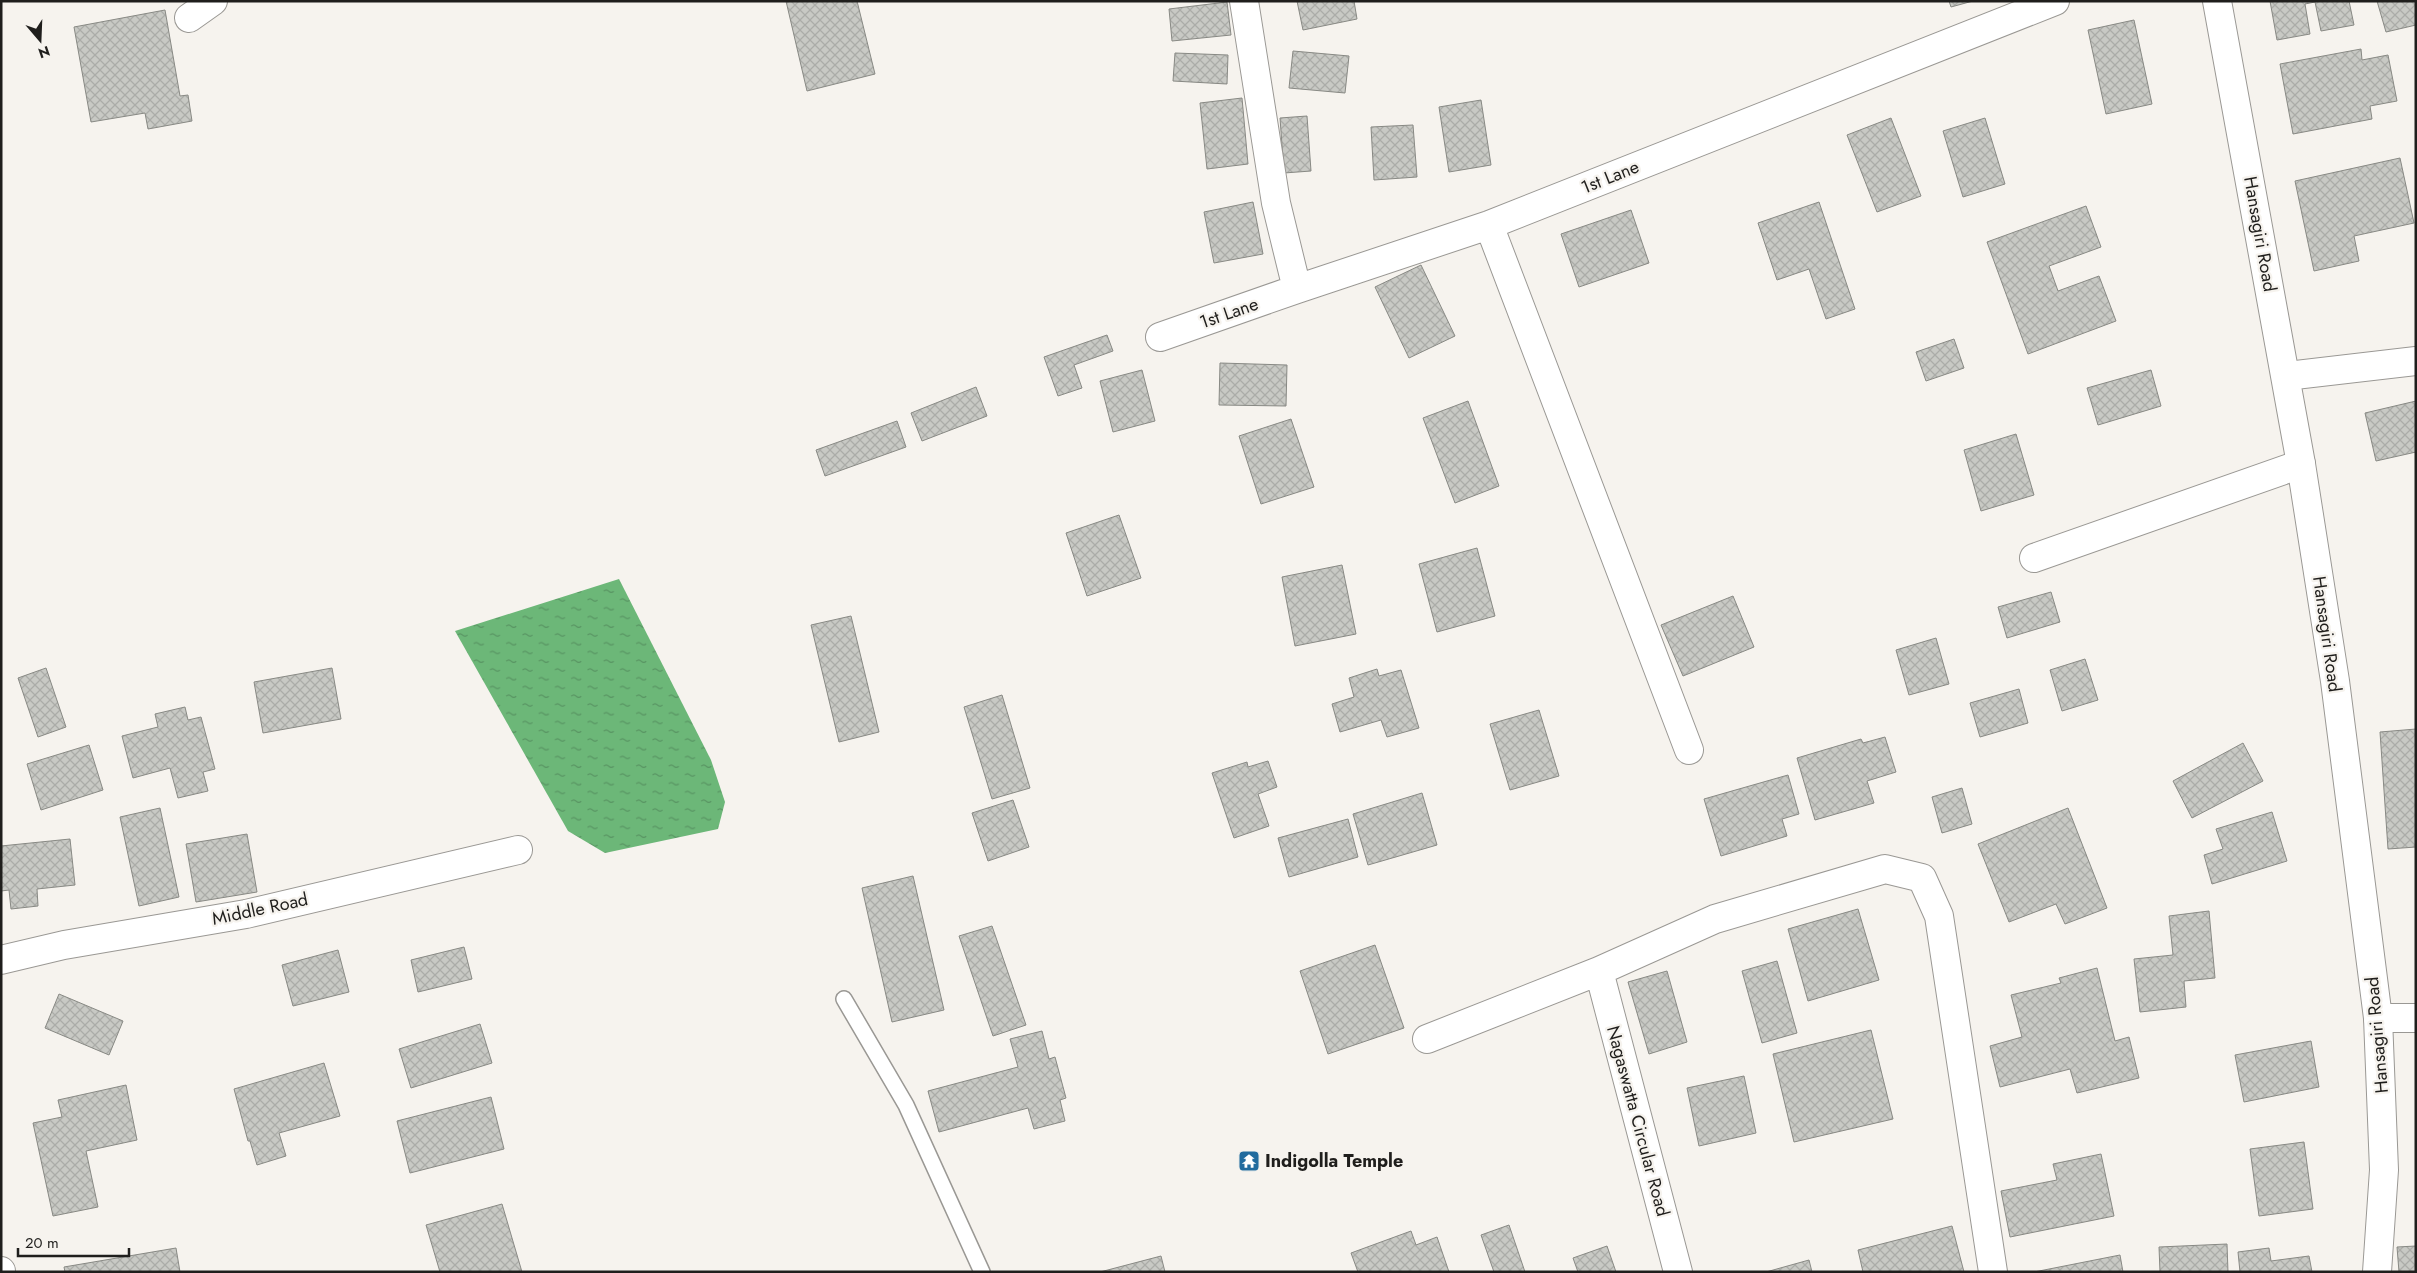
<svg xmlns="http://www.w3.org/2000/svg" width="2417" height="1273" font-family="Jost,sans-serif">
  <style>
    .water { fill: url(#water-ripples) }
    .building { fill: url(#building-cross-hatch); stroke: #888984 }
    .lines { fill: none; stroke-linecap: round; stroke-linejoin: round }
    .service-casing { stroke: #9a9894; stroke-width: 18 }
    .minor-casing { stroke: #9a9894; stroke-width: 30 }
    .tertiary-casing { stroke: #9a9894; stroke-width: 30 }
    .service { stroke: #fff; stroke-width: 15 }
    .minor { stroke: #fff; stroke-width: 28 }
    .tertiary { stroke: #fff; stroke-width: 28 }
    .labels { text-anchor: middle; stroke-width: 4.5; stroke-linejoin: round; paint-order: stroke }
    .street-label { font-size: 18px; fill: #1f1e1c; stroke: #f6f3ee }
    .poi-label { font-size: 18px; font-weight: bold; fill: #1f1e1c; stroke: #f6f3ee; text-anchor: start }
  </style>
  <defs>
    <pattern id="water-ripples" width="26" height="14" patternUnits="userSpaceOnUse" patternTransform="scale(1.25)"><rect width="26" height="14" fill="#6cb778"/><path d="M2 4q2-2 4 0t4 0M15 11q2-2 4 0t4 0" fill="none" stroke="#589462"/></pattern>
    <pattern id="building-cross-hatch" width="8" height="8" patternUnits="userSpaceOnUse" patternTransform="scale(1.25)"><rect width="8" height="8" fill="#c8c9c4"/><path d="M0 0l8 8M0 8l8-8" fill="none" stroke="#abaca8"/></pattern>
  </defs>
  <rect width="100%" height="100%" fill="#f6f3ee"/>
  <!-- water -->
  <path class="water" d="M 619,579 L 711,760 L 725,802 L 718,829 L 605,853 L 568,831 L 455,631 Z"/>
  <!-- building -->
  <path class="building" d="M 786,1 L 857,1 L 875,74 L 807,91 Z
    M 1297,1 L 1354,1 L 1357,19 L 1303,30 Z
    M 1949,1 L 1973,1 L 1951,7 Z
    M 2270,1 L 2349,1 L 2354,25 L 2321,31 L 2315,2 L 2305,4 L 2310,34 L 2277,40 Z
    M 2377,1 L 2416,1 L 2416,25 L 2386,32 Z
    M 1227,2 L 1231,35 L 1172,41 L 1169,9 Z
    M 165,10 L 180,96 L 188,95 L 192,121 L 148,129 L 145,113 L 91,122 L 74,27 Z
    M 2134,20 L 2152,104 L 2106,114 L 2088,30 Z
    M 2361,49 L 2362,60 L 2388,55 L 2397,101 L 2370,106 L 2372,119 L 2293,134 L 2280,64 Z
    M 1293,51 L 1349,56 L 1345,93 L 1289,88 Z
    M 1175,53 L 1228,55 L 1227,84 L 1173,81 Z
    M 1242,98 L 1248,164 L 1207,169 L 1200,103 Z
    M 1481,100 L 1491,165 L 1449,172 L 1439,107 Z
    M 1307,116 L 1311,171 L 1284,173 L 1280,118 Z
    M 1891,118 L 1921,196 L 1877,212 L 1847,135 Z
    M 1985,118 L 2005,184 L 1963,197 L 1943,131 Z
    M 1413,125 L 1417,177 L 1374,180 L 1371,127 Z
    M 2400,158 L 2414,223 L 2354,236 L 2359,261 L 2314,271 L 2295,181 Z
    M 1253,202 L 1263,254 L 1214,263 L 1204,212 Z
    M 1819,202 L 1855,309 L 1826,319 L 1809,269 L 1777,280 L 1758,223 Z
    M 2086,206 L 2101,247 L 2049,266 L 2058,291 L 2099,276 L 2116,321 L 2028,354 L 1987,242 Z
    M 1631,210 L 1649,263 L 1579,287 L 1561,234 Z
    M 1421,265 L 1455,336 L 1409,358 L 1375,287 Z
    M 1107,335 L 1113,351 L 1074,365 L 1082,388 L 1058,396 L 1044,357 Z
    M 1954,339 L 1964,368 L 1926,381 L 1916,352 Z
    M 1220,363 L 1287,365 L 1286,406 L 1219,405 Z
    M 1142,370 L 1155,421 L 1113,432 L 1100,381 Z
    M 2151,370 L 2161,406 L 2098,425 L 2087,388 Z
    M 976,387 L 987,416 L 922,441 L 911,413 Z
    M 1468,401 L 1499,486 L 1455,503 L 1423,418 Z
    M 2416,401 L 2416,452 L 2376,461 L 2365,413 Z
    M 1291,419 L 1314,487 L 1261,504 L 1239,436 Z
    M 897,421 L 906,447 L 825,476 L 816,450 Z
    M 2016,434 L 2034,495 L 1981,511 L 1964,450 Z
    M 1119,515 L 1141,578 L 1087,596 L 1066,533 Z
    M 1477,548 L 1495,616 L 1437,632 L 1419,564 Z
    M 1342,565 L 1356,634 L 1295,646 L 1282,577 Z
    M 2051,592 L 2060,622 L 2007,638 L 1998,607 Z
    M 1733,596 L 1754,647 L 1683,676 L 1661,625 Z
    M 851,616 L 879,732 L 839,742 L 811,625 Z
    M 1936,638 L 1949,684 L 1909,695 L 1896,650 Z
    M 2085,659 L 2098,700 L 2062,711 L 2050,670 Z
    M 46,668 L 66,727 L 38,737 L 18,678 Z
    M 332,668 L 341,719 L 263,733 L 254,682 Z
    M 1377,669 L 1379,676 L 1401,670 L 1419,728 L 1387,737 L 1381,720 L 1340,732 L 1332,704 L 1354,697 L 1349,678 Z
    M 2019,689 L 2028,723 L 1980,737 L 1970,703 Z
    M 1002,695 L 1030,788 L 992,799 L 964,707 Z
    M 185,707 L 188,720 L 201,717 L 215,769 L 203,772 L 208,791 L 178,798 L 170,768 L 133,778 L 122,736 L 158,727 L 155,714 Z
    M 1539,710 L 1559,776 L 1510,790 L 1490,724 Z
    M 2416,729 L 2416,847 L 2388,849 L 2380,732 Z
    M 1885,737 L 1896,772 L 1867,781 L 1874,803 L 1815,820 L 1797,758 L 1861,739 L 1863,743 Z
    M 2243,743 L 2263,781 L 2192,818 L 2173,781 Z
    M 89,745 L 103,790 L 41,810 L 27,764 Z
    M 1268,761 L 1277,787 L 1258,794 L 1269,826 L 1234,838 L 1212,773 L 1247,762 L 1248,767 Z
    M 1788,775 L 1799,814 L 1782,819 L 1787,836 L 1721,856 L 1704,799 Z
    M 1962,788 L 1972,824 L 1942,833 L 1932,797 Z
    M 1422,793 L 1437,845 L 1368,865 L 1353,814 Z
    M 1013,800 L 1029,847 L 988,861 L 972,813 Z
    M 160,808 L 179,897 L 139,906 L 120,817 Z
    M 2068,808 L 2107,908 L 2065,924 L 2056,904 L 2009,922 L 1978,844 Z
    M 2272,812 L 2287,861 L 2212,884 L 2204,855 L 2223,849 L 2216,829 Z
    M 1348,819 L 1358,857 L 1289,877 L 1278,838 Z
    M 247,834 L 257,892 L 196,902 L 186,844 Z
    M 70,839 L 75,885 L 37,889 L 38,906 L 11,909 L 9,890 L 1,891 L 1,846 Z
    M 913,876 L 944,1010 L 892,1022 L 862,888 Z
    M 1858,909 L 1879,980 L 1808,1001 L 1788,929 Z
    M 2209,911 L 2215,978 L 2184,981 L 2186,1007 L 2140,1012 L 2134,959 L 2173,955 L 2169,916 Z
    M 992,926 L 1026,1025 L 993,1036 L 959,936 Z
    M 1375,945 L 1404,1028 L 1328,1054 L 1300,971 Z
    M 464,947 L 472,979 L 418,992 L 411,960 Z
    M 338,950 L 349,992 L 293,1006 L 282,965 Z
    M 1777,961 L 1797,1033 L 1762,1043 L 1742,971 Z
    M 2097,968 L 2115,1041 L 2129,1037 L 2139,1078 L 2077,1093 L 2070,1069 L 2000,1087 L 1990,1046 L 2022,1037 L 2011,995 L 2061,983 L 2059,978 Z
    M 1667,971 L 1687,1042 L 1649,1054 L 1628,982 Z
    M 59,994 L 123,1021 L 109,1055 L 45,1028 Z
    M 480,1024 L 492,1063 L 411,1088 L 399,1049 Z
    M 1871,1030 L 1893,1119 L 1794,1142 L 1773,1054 Z
    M 1042,1031 L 1049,1059 L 1055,1057 L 1066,1098 L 1060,1100 L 1065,1121 L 1034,1129 L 1028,1108 L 939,1132 L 928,1091 L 1018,1067 L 1010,1039 Z
    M 2311,1041 L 2319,1087 L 2244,1102 L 2235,1055 Z
    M 324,1063 L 340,1116 L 279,1133 L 286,1156 L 257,1165 L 250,1141 L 248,1141 L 234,1089 Z
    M 1744,1076 L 1756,1133 L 1699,1146 L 1687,1088 Z
    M 126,1085 L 137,1140 L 86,1151 L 98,1207 L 53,1216 L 33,1123 L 62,1117 L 58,1100 Z
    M 491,1097 L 504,1149 L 410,1173 L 397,1121 Z
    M 2304,1142 L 2313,1209 L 2259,1216 L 2250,1149 Z
    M 2101,1154 L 2114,1216 L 2010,1237 L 2001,1191 L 2057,1180 L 2053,1164 Z
    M 502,1204 L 522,1272 L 440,1272 L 426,1225 Z
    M 1509,1225 L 1525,1272 L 1494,1272 L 1481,1235 Z
    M 1952,1226 L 1964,1272 L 1863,1272 L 1858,1250 Z
    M 1411,1231 L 1416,1245 L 1437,1237 L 1449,1272 L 1358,1272 L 1351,1253 Z
    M 2227,1244 L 2228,1272 L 2160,1272 L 2159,1247 Z
    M 1607,1246 L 1616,1272 L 1578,1272 L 1573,1258 Z
    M 2416,1246 L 2416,1272 L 2399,1272 L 2397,1247 Z
    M 176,1248 L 180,1272 L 65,1272 L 64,1267 Z
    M 2269,1248 L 2271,1261 L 2309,1256 L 2312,1272 L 2240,1272 L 2238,1252 Z
    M 2120,1255 L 2123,1272 L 2034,1272 Z
    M 1161,1256 L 1165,1272 L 1100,1272 Z
    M 1809,1260 L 1812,1272 L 1766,1272 Z"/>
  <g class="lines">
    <!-- service casing -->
    <g class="service-casing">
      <path id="service" d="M 844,999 L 906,1105 L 982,1272"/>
    </g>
    <!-- minor casing -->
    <g class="minor-casing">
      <path id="minor" d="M 1244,1 L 1276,203 L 1297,289
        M 189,18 L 213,1
        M 1489,225 L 1689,750
        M 1160,337 L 1297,289 L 1489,225 L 2055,1
        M 2286,376 L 2416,361
        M 2034,558 L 2301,464
        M 1,960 L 64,945 L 246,914 L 518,850
        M 1599,971 L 1678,1272
        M 2378,1018 L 2416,1018
        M 1427,1039 L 1599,971 L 1715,919 L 1885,869 L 1922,878 L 1939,916 L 1993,1272
        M 1,1271 L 1,1272"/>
    </g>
    <!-- tertiary casing -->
    <g class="tertiary-casing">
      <path id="tertiary" d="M 2217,1 L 2301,464 L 2335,681 L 2378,1018 L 2384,1170 L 2377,1272"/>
    </g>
    <!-- service -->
    <use href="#service" class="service"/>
    <!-- minor -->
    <use href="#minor" class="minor"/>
    <!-- tertiary -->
    <use href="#tertiary" class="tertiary"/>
  </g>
  <!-- icons -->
  <defs>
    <g id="temple-square" transform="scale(1.125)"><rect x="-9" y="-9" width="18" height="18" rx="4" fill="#216b9e" stroke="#f6f3ee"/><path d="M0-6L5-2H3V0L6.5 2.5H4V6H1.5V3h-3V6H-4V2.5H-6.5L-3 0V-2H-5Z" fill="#fff"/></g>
  </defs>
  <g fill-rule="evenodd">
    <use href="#temple-square" x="1249" y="1161"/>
  </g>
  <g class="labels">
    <!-- street labels -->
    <g class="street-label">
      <text transform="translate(1610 177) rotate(-22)" y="6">1st Lane</text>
      <text transform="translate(2260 234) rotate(80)" y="6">Hansagiri Road</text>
      <text transform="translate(1229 313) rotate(-19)" y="6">1st Lane</text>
      <text transform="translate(2327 634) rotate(82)" y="6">Hansagiri Road</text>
      <text transform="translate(260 909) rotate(-12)" y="6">Middle Road</text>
      <text transform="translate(2377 1035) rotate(-95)" y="6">Hansagiri Road</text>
      <text transform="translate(1638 1121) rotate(75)" y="6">Nagaswatta Circular Road</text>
    </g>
    <!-- poi labels -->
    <g class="poi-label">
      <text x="1265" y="1167">Indigolla Temple</text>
    </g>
  </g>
  <!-- border -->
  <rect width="2417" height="1273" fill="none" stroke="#1f1e1c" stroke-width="5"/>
  <!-- north arrow -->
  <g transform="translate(40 40) rotate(161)" stroke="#f6f3ee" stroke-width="4" paint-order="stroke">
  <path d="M0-4L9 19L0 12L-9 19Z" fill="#1f1e1c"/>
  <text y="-8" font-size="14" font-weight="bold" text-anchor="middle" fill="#1f1e1c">N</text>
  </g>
  <!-- scale -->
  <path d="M18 1248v8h111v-8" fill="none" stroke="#1f1e1c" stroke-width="2.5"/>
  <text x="25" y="1248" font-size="15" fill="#1f1e1c" stroke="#f6f3ee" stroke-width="4" paint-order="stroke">20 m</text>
</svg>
